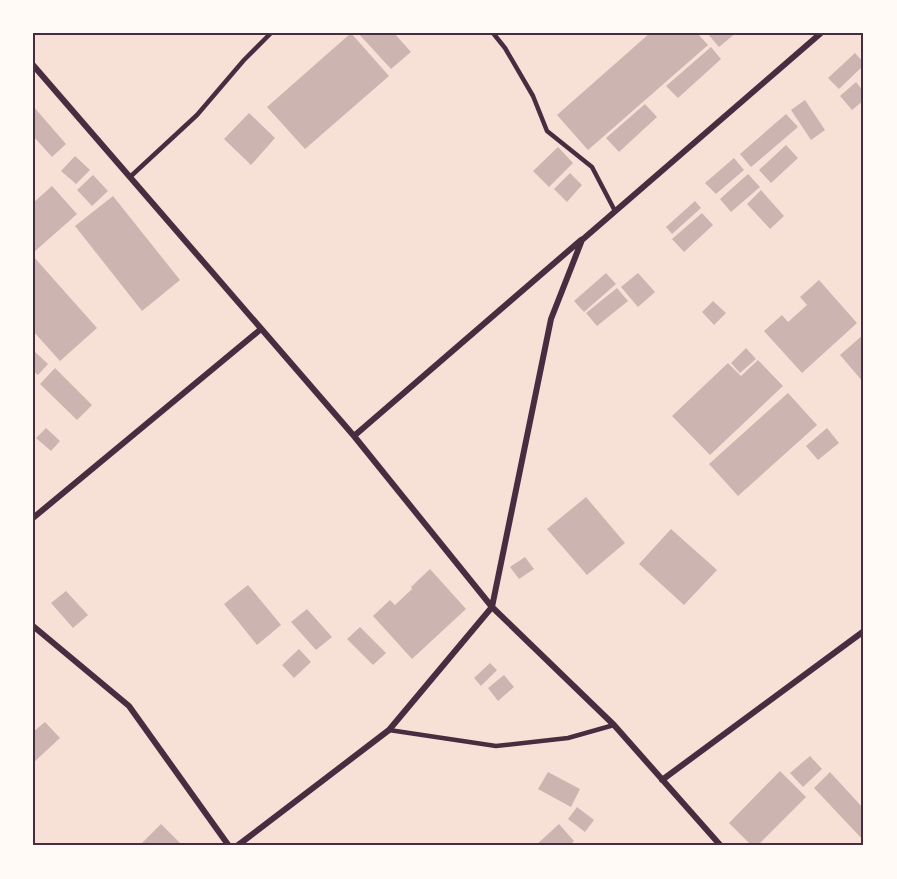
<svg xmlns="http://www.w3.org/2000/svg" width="897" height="879" font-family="'IBM Plex Serif',serif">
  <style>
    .building { fill: #ccb4b1 }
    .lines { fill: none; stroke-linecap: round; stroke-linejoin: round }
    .service { stroke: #4a2c40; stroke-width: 4.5 }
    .minor { stroke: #4a2c40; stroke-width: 6 }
    .neatline { fill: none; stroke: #4a2c40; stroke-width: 2 }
  </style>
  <rect width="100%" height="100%" fill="#f7e1d7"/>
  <!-- building -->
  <path class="building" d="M 351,33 L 389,76 L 305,149 L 267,107 Z
    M 358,33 L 394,33 L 411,52 L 391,69 Z
    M 650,33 L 697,33 L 708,45 L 588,150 L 557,115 Z
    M 707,33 L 736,33 L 719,47 Z
    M 711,47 L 721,59 L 678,98 L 666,86 Z
    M 855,53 L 864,63 L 864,65 L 839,89 L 828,78 Z
    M 856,82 L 864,92 L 864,100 L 852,110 L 840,96 Z
    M 805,100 L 825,130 L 811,140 L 791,110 Z
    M 645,104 L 657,117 L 619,152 L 606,138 Z
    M 33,106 L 66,144 L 52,157 L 33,136 Z
    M 249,113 L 275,138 L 251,165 L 224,139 Z
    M 786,114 L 798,127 L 751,167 L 740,154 Z
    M 786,145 L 798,158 L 771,183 L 759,170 Z
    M 558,147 L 573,163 L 549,187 L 533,171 Z
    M 75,156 L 90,170 L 76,184 L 61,171 Z
    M 734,158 L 744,170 L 716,194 L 705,183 Z
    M 570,173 L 582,185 L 567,202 L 554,189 Z
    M 748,174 L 760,187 L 731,212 L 720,199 Z
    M 93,175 L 108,191 L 92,206 L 77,190 Z
    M 52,186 L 77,214 L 33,253 L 33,203 Z
    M 761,190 L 784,216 L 770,229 L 747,204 Z
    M 113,196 L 180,280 L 142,311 L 75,226 Z
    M 695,201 L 701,208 L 672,234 L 666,227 Z
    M 702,213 L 713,225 L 684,252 L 672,239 Z
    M 33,256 L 97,328 L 60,361 L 33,331 Z
    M 606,273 L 616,284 L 584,312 L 574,301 Z
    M 638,273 L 655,292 L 638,307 L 621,287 Z
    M 819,280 L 857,323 L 802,373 L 764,331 L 782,315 L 788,322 L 807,305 L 800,297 Z
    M 617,288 L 628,301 L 597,326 L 586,313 Z
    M 713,301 L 726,313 L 714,325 L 702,312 Z
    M 864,334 L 864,383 L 840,355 Z
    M 746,348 L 756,359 L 740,373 L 731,363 Z
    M 33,350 L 48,364 L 38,375 L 33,371 Z
    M 758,360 L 783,386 L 710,455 L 672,416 L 728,363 L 741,376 Z
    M 55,368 L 92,405 L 77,420 L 40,384 Z
    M 788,393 L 817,425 L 738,496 L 709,464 Z
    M 46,428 L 60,441 L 51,451 L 36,438 Z
    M 827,428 L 839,443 L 818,460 L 806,446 Z
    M 586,497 L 625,543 L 587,575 L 547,529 Z
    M 671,529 L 717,570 L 684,605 L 639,564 Z
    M 525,557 L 534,569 L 519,579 L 510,567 Z
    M 430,569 L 466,609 L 412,659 L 373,616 L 390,600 L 395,605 L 412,589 L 411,587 Z
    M 248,585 L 281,625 L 257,645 L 224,604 Z
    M 66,591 L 88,615 L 73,628 L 51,603 Z
    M 307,609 L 332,637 L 316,650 L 291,622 Z
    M 360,627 L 386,653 L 373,665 L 347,639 Z
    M 299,649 L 311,662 L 294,678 L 282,665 Z
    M 490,663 L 497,670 L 481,686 L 474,678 Z
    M 504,675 L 514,687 L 498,701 L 488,688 Z
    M 45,722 L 60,738 L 33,763 L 33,732 Z
    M 810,756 L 822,769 L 803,787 L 790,773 Z
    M 780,771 L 806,797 L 757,846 L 752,846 L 729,823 Z
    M 548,772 L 580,789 L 571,807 L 538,789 Z
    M 830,772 L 864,809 L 864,841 L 814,788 Z
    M 577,807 L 594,820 L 585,832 L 568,819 Z
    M 161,824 L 183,846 L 139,846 Z
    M 559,824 L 574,841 L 569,846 L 535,846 Z"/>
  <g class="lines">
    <!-- service -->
    <path class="service" d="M 493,33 L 505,48 L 533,96 L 547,131 L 592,167 L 615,211
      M 130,177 L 197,115 L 244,60 L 271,33
      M 389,730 L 496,746 L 568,738 L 614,725"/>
    <!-- minor -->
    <path class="minor" d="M 33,65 L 354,436 L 492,607 L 614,725 L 721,846
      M 354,436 L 581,240
      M 33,518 L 261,329
      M 33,626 L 129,706 L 229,846
      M 662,780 L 864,631
      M 237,846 L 389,730 L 492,607 L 551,319 L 582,240 L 821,33"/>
  </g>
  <!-- border -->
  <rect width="897" height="879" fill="none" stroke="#fffaf5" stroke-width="69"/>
  <rect x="34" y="34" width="828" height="810" class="neatline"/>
</svg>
